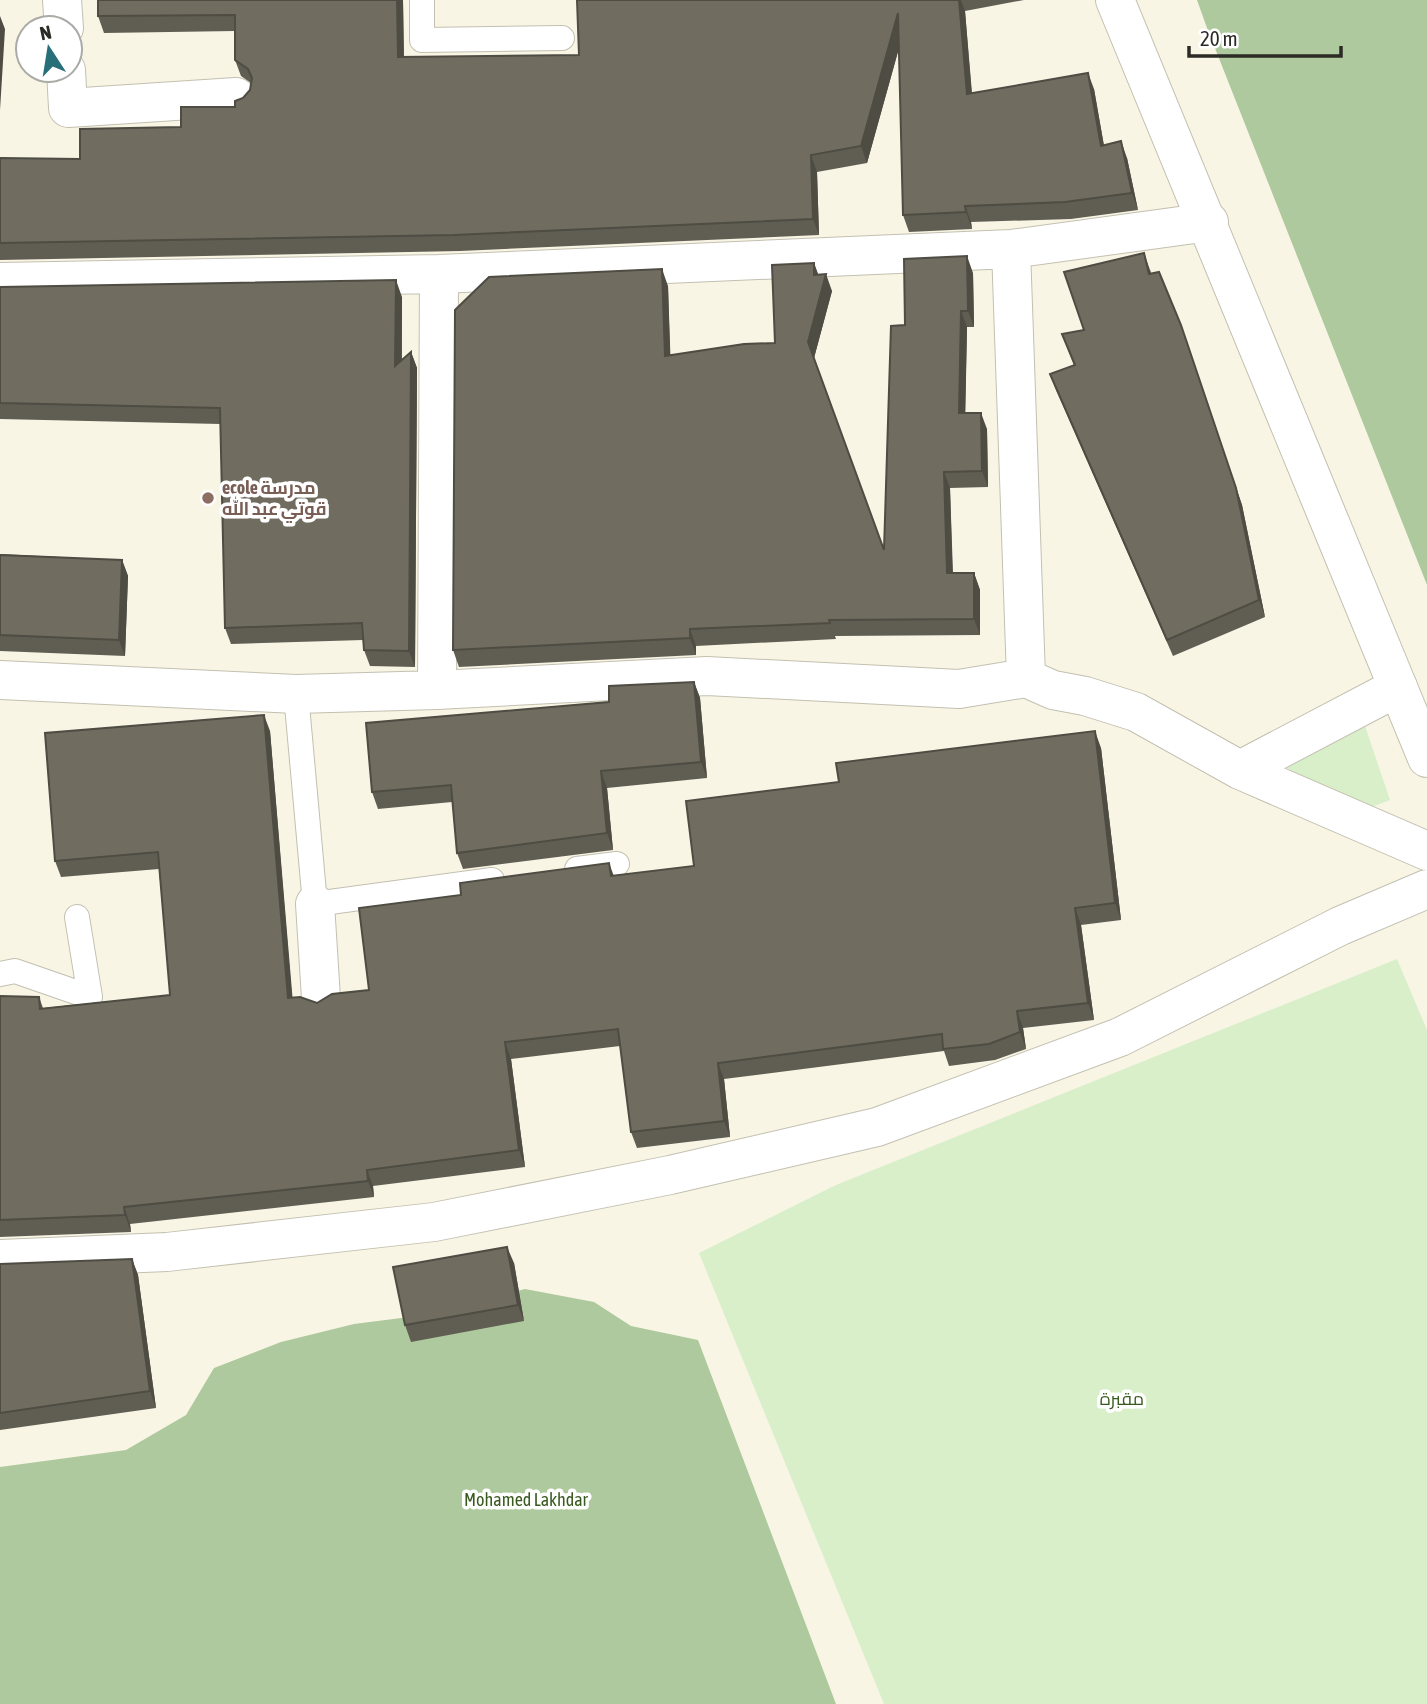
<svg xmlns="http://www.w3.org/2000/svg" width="1427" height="1704" font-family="'Asap Condensed',Cairo,sans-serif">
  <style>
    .green { fill: #d8efc9 }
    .forest { fill: #aec99d }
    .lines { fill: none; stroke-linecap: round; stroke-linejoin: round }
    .lane-casing { stroke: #c3c0b1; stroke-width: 26 }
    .street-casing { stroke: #c3c0b1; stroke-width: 40 }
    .secondary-casing { stroke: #c3c0b1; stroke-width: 40 }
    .lane { stroke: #fff; stroke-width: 24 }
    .street { stroke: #fff; stroke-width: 38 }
    .secondary { stroke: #fff; stroke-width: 38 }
    .wall { fill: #605e53 }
    .shaded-wall { fill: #4e4c43 }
    .building { fill: #706d60; stroke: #4e4c43; stroke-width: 2 }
    .education-dot { fill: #8d6e63; stroke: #fff; stroke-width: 2.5 }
    .labels { text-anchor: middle; stroke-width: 7; stroke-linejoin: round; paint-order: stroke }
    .education-label { font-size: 18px; font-weight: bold; fill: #785e54; stroke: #fff; text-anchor: start }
    .park-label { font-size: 18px; fill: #395a1e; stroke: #fff }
  </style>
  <rect width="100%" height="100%" fill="#f8f5e5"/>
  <!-- green -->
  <path class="green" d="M 1363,720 L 1390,800 L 1361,811 L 1282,765 Z
    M 1397,959 L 1427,1030 L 1427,1704 L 884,1704 L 699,1253 L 836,1185 Z"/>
  <!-- forest -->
  <path class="forest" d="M 1197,0 L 1427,0 L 1427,585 L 1207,28 Z
    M 525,1289 L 594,1302 L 631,1326 L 698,1340 L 836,1704 L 0,1704 L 0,1467 L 126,1450 L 186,1415 L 214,1368 L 281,1342 L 354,1324 L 425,1315 Z"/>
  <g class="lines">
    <!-- lane casing -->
    <g class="lane-casing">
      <path id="lane" d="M 422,0 L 422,40 L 562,38
        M 296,694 L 315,904 L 492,880
        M 577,869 L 617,864
        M 0,974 L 15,971 L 90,997 L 77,917"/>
    </g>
    <!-- street casing -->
    <g class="street-casing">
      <path id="street" d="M 62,0 L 64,28
        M 66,70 L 68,108 L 236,97
        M 1011,249 L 1026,678
        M 0,282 L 439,274 L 1011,249 L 1209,222
        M 0,680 L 296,694 L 437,690 L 707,676 L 959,689 L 1026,678 L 1053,690 L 1085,696 L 1136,712 L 1240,770 L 1427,851
        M 437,690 L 439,274
        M 1240,770 L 1398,687
        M 315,904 L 321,998
        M 0,1259 L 167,1252 L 434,1222 L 670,1175 L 877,1127 L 1120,1037 L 1340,926 L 1427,889"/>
    </g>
    <!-- secondary casing -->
    <g class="secondary-casing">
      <path id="secondary" d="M 1115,0 L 1427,758"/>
    </g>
    <!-- lane -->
    <use href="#lane" class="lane"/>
    <!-- street -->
    <use href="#street" class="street"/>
    <!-- secondary -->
    <use href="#secondary" class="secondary"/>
  </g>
  <!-- wall -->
  <path class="wall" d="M 98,0 L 403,0 L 404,57 L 579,55 L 577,0 L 1024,0 L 965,11 L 972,93 L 1094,89 L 1104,146 L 1127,158 L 1138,210 L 1071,219 L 971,222 L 972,229 L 909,232 L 903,215 L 899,48 L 867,163 L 817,172 L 819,235 L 460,251 L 0,260 L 0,158 L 80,159 L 181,127 L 235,107 L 250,90 L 251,83 L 241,76 L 235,60 L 235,31 L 104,33 L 98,16 Z
    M 814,263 L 818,275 L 832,291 L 814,358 L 884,550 L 905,325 L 973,273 L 974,327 L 967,327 L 965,413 L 987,429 L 988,487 L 950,488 L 953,573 L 974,573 L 980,590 L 980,635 L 835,636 L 836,639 L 696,646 L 696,655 L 459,667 L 453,650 L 668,286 L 670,355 L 775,343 Z
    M 1150,270 L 1151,273 L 1187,342 L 1242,505 L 1265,617 L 1173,656 L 1056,390 L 1050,374 L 1074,365 L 1062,334 L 1084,330 Z
    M 0,287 L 402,297 L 402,360 L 411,352 L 417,368 L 415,667 L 370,666 L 364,650 L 363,640 L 231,644 L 225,628 L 220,424 L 0,419 Z
    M 0,554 L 122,560 L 128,576 L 125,656 L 0,651 Z
    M 694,682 L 700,698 L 707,778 L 607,788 L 613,850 L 463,869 L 457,853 L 452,802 L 378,809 L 372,792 L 609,702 Z
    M 270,731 L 292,998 L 317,1003 L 369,990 L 614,876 L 694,866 L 839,782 L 1101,748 L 1121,920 L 1081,925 L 1094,1020 L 1023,1028 L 1026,1049 L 995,1060 L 949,1066 L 944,1051 L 724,1079 L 730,1137 L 637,1148 L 631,1132 L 620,1046 L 511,1059 L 525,1167 L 373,1186 L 374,1197 L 130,1224 L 131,1232 L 0,1237 L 0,996 L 39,997 L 43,1008 L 170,995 L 159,869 L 61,877 L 55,861 Z
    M 132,1259 L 138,1275 L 156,1408 L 0,1430 L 0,1264 Z
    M 514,1263 L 524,1321 L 411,1342 L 405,1325 Z"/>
  <!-- shaded-wall -->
  <path class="shaded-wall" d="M 397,0 L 403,0 L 404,73 L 398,57 Z
    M 959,0 L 961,0 L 965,11 L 973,110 L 967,94 Z
    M 898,13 L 904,30 L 867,163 L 861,146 Z
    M 0,16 L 5,29 L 0,110 Z
    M 1088,73 L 1094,89 L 1107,163 L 1101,146 Z
    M 1121,141 L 1127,158 L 1138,210 L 1132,193 Z
    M 811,155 L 817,172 L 819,235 L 813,219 Z
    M 965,206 L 971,222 L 972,229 L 966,212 Z
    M 1144,253 L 1150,270 L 1155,290 L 1149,274 Z
    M 967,256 L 973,273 L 974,327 L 968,311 Z
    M 814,263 L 820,279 L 814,275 Z
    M 662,269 L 668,286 L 671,373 L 665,356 Z
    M 826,274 L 832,291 L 814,358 L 808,342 Z
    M 396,280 L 402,297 L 401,383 L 395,366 Z
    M 961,311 L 967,327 L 965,430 L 959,413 Z
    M 1187,342 L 1242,505 L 1265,617 L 1259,600 Z
    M 411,352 L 417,368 L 415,667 L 409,651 Z
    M 981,413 L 987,429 L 988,487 L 982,471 Z
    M 944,472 L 950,488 L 953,590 L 947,573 Z
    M 122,560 L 128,576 L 125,656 L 119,640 Z
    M 974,573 L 980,590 L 980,635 L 974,619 Z
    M 690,629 L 696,646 L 696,655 L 690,638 Z
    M 694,682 L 700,698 L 707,778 L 701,762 Z
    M 264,715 L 270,731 L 294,1015 L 288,998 Z
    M 1095,731 L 1101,748 L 1121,920 L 1115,903 Z
    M 601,771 L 607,788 L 613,850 L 607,833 Z
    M 609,863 L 615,879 L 611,876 Z
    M 1075,908 L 1081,925 L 1094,1020 L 1088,1003 Z
    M 1017,1011 L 1023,1028 L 1026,1049 L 1020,1032 Z
    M 505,1042 L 511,1059 L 525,1167 L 519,1150 Z
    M 718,1063 L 724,1079 L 730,1137 L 724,1121 Z
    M 367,1170 L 373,1186 L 374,1197 L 368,1181 Z
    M 124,1207 L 130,1224 L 131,1232 L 125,1215 Z
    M 507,1247 L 514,1263 L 524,1321 L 518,1305 Z
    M 132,1259 L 138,1275 L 156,1408 L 150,1391 Z"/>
  <!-- building -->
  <path class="building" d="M 98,0 L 397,0 L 398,57 L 579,55 L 577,0 L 959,0 L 967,94 L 1088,73 L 1101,146 L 1121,141 L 1132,193 L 1065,202 L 965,206 L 966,212 L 903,215 L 898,13 L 861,146 L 811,155 L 813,219 L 454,235 L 0,243 L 0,158 L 80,159 L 80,129 L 181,127 L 181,107 L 235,107 L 235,101 L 243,98 L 250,90 L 252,78 L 248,69 L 235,60 L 235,15 L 98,16 Z
    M 1144,253 L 1149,274 L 1159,272 L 1181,325 L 1236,488 L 1259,600 L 1167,640 L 1050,374 L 1075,365 L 1062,334 L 1084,330 L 1064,272 Z
    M 967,256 L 968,311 L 961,311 L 959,413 L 981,413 L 982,471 L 944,472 L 947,573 L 974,573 L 974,619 L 829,620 L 830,623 L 690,629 L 690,638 L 453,650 L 455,310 L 489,277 L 662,269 L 665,356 L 744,344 L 775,343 L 772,265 L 814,263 L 814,275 L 826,274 L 808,342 L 884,550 L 891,326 L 905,325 L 904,259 Z
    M 396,280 L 395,366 L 411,352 L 409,651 L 364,650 L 362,623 L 225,628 L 220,408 L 0,403 L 0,287 Z
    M 0,555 L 122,560 L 119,640 L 0,635 Z
    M 694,682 L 701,762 L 601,771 L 607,833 L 457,853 L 451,785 L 372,792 L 366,723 L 609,702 L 609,686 Z
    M 264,715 L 288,998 L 300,997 L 317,1003 L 332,994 L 369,990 L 359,908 L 461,895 L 460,883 L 609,863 L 611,876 L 694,866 L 686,801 L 839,782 L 836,763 L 1095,731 L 1115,903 L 1075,908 L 1088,1003 L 1017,1011 L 1020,1032 L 989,1044 L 943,1049 L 942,1034 L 718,1063 L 724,1121 L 631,1132 L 618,1029 L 505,1042 L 519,1150 L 367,1170 L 368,1181 L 124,1207 L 125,1215 L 0,1220 L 0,996 L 39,997 L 40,1009 L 170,995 L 158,852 L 55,861 L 45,733 Z
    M 507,1247 L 518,1305 L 405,1325 L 393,1267 Z
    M 132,1259 L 150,1391 L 0,1413 L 0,1264 Z"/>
  <!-- markers -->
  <circle class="education-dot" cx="208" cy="498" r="7"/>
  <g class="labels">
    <!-- education labels -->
    <g class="education-label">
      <text x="222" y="494">ecole مدرسة<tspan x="222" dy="21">قوتي عبد الله</tspan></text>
    </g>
    <!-- park labels -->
    <g class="park-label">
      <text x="1122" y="1405">مقبرة</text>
      <text x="526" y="1506">Mohamed Lakhdar</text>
    </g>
  </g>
  <!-- north arrow -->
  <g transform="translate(49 49) rotate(348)"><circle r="33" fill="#ffffff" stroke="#aaaaa7" stroke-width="2"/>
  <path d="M0-5L12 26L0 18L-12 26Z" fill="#27707a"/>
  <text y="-10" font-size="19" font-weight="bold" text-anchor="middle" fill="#2b2a24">N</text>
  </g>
  <!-- scale -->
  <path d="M1189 46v10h152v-10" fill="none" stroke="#2b2a24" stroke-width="3.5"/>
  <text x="1200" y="46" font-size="21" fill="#2b2a24" stroke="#ffffff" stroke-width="5" paint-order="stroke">20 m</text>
</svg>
